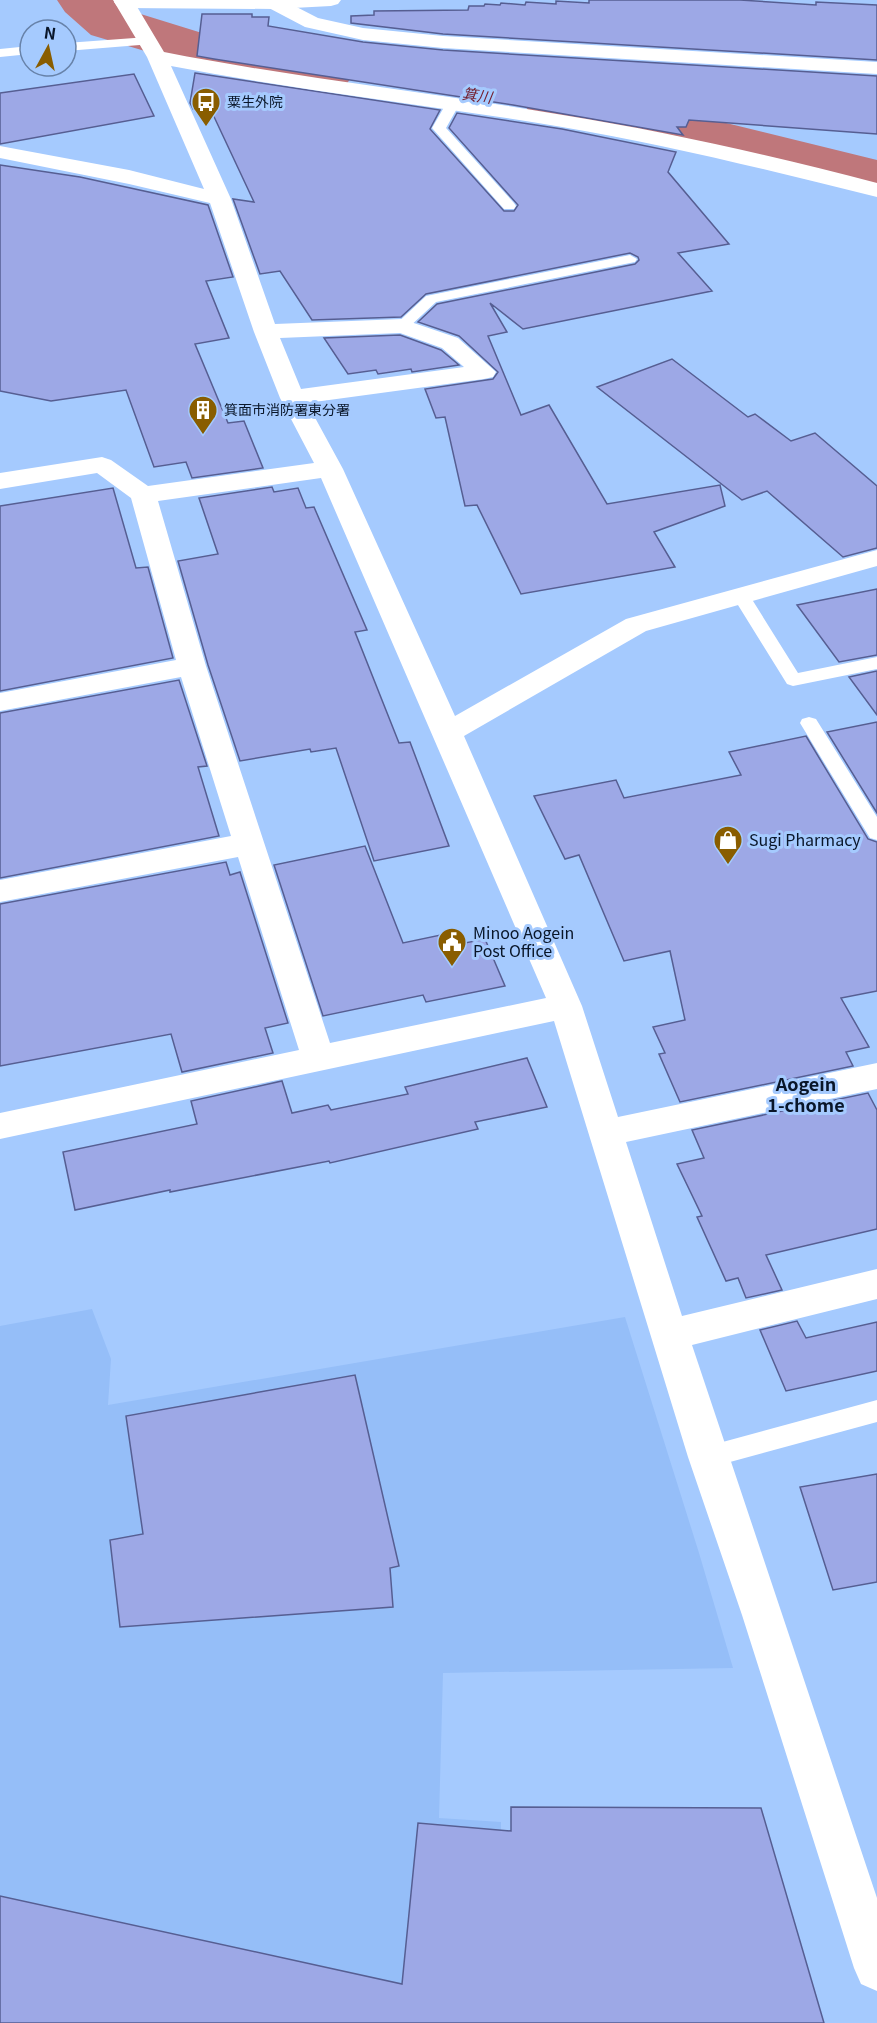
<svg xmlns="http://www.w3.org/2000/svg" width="877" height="2023" font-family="Georgia,'Noto Sans JP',serif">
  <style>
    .built { fill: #95bef8 }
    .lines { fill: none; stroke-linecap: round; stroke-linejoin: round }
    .river { fill: #bf777b; fill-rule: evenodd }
    .building { fill: #9da8e6; stroke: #565e92; stroke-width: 1.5 }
    .lane { fill: #fff; fill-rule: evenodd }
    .street { fill: #fff; fill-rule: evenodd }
    .secondary { fill: #fff; fill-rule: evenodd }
    .labels { text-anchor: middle; stroke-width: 6; stroke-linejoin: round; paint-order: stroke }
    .far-poi-label { font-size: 14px; fill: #091629; stroke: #a5cafe; text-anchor: start }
    .far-water-label { font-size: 15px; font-style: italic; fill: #731b29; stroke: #a5cafe }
    .poi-label { font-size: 16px; fill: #091629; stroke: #a5cafe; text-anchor: start }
    .neighbourhood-label { font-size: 18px; font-weight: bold; fill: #091629; stroke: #a5cafe }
  </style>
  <rect width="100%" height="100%" fill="#a5cafe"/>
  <!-- built -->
  <path class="built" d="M 92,1309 L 111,1359 L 108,1405 L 625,1317 L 699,1553 L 733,1668 L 443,1673 L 439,1818 L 501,1822 L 501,2023 L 0,2023 L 0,1326 Z"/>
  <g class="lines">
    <!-- river -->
    <path class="river" d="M 57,0 L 117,0 L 131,11 L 202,33 L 345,62 L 354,74 L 345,86 L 325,91 L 192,65 L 91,35 L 65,12 Z
      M 555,89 L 718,121 L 877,160 L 877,196 L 718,157 L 534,119 L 526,107 L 534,95 Z"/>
  </g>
  <!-- building -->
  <path class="building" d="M 589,0 L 740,0 L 816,5 L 816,2 L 877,5 L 877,60 L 443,34 L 351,23 L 351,16 L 374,15 L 374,11 L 468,10 L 469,6 L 484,6 L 485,4 L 500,5 L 501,3 L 525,5 L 526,2 L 556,4 L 556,1 L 589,3 Z
    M 202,14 L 252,14 L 252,17 L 269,17 L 268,26 L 363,42 L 443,50 L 877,76 L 877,134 L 689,120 L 686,127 L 677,127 L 683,135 L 513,105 L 214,59 L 197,56 Z
    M 195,73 L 440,110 L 430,129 L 504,211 L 514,211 L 518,205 L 449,128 L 457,113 L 562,129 L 676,152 L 668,172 L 729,244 L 678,253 L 712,291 L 523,329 L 490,303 L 507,332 L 488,336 L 521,415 L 549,405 L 607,504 L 720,485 L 725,506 L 654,532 L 675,567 L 521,594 L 477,505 L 465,506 L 445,417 L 436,418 L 425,389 L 493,379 L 498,372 L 459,336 L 418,322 L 437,304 L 635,264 L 639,260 L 638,257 L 630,253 L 426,294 L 401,317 L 312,320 L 280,271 L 260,274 L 233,199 L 254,202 L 209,106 L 193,109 L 190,103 Z
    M 134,74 L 154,116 L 0,144 L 0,93 Z
    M 0,165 L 80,177 L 208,205 L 233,277 L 206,281 L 229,338 L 195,344 L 228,423 L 244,421 L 263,468 L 192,478 L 186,462 L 154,467 L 126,390 L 51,401 L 0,391 Z
    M 400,335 L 441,350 L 459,365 L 412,372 L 411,369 L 378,374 L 376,370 L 348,374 L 324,338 Z
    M 672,359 L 748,417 L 755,414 L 791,441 L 815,433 L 877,486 L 877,548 L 843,557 L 767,491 L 742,500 L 597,387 Z
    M 272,487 L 274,492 L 298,488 L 306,508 L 314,507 L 367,630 L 355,632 L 399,743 L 410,742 L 449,846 L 374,861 L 336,748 L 311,752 L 310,749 L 240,761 L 208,665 L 178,561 L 218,554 L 199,498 Z
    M 113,488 L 136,568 L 148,567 L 173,658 L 0,691 L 0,506 Z
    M 877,589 L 877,655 L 839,662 L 797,605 Z
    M 877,671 L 877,715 L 849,677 Z
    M 179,680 L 207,766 L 198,767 L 219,836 L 0,878 L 0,713 Z
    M 877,722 L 877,813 L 827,732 Z
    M 806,736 L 868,839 L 877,842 L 877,991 L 841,998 L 869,1047 L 846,1052 L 853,1066 L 680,1102 L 659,1054 L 665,1053 L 653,1027 L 685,1020 L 670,951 L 624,961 L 579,855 L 565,859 L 534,796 L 616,780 L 624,798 L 741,775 L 729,752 Z
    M 365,846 L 403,943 L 450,933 L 455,945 L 485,939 L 505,986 L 426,1002 L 423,995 L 323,1016 L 274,865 Z
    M 226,862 L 230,875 L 240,872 L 288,1023 L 265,1028 L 273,1053 L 182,1072 L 171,1034 L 0,1066 L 0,904 Z
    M 527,1058 L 547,1107 L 475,1122 L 478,1129 L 330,1163 L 329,1161 L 170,1192 L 170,1190 L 75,1210 L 63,1152 L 197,1124 L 191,1101 L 282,1081 L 292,1113 L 328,1105 L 331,1110 L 408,1094 L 405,1087 Z
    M 868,1093 L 877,1110 L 877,1229 L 766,1255 L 782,1290 L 746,1298 L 738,1278 L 726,1281 L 697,1217 L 702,1216 L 677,1164 L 704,1158 L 692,1130 Z
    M 797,1321 L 806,1338 L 877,1322 L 877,1371 L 786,1391 L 760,1330 Z
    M 355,1375 L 399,1566 L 390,1568 L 393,1607 L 120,1627 L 110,1540 L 143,1534 L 126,1416 Z
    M 877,1474 L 877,1582 L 833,1590 L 800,1487 Z
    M 511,1807 L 761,1808 L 824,2023 L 0,2023 L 0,1896 L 402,1984 L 418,1823 L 511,1831 Z"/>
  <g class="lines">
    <!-- lane -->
    <path class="lane" d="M 148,37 L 154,41 L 152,44 L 66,51 L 66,43 Z
      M 30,46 L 30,54 L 0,57 L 0,49 Z
      M 452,101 L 459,105 L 446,128 L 514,203 L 516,206 L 514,209 L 504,209 L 432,128 L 447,102 Z
      M 630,255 L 637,259 L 635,262 L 436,302 L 407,329 L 402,331 L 394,326 L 426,296 Z
      M 742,592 L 748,593 L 798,673 L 877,657 L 877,669 L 793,686 L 787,684 L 733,597 L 736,593 Z
      M 809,717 L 816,719 L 877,817 L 877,840 L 870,838 L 800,723 L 802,719 Z
      M 877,1400 L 877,1422 L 708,1468 L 699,1465 L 696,1457 L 699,1449 L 708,1446 Z"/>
    <!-- street -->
    <path class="street" d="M 113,0 L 133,0 L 164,52 C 296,78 430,92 563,115 C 669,132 773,156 877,183 L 877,197 C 772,171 668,145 562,127 C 432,105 301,91 171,66 L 231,199 L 275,324 L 402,319 L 458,338 L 496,372 L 493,377 L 484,379 L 307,403 L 343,469 L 455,716 L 626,619 L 877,550 L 877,566 L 646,631 L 464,736 L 582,1006 L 618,1117 L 877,1063 L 877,1089 L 626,1142 L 682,1316 L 877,1269 L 877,1299 L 692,1345 L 877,1898 L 877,1991 L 861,1984 L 854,1968 L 742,1615 L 688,1457 L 554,1021 L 0,1139 L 0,1113 L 299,1050 L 238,857 L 0,902 L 0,880 L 231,836 L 181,677 L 0,711 L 0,693 L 176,660 L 131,498 L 97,473 L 0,489 L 0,473 L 102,457 L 111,460 L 148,486 L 314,463 L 280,398 L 254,332 L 210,203 L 129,184 L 0,158 L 0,146 L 129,170 L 204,189 L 147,57 ZM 400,333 L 442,348 L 464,367 L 301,389 L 280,338 ZM 321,478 L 546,998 L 330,1043 L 206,666 L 158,501 Z
      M 266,0 L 283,0 L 318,18 L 363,28 L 443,36 L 877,62 L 877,74 L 443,48 L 363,40 L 305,27 L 267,7 L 264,3 Z"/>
    <!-- secondary -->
    <path class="secondary" d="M 116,0 L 341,0 L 338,4 L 331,6 L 274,9 L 124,8 L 117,6 L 114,2 Z"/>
  </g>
  <!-- icons -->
  <defs>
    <g id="bus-pin" transform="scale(1.5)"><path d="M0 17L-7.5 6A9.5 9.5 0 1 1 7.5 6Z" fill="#895d00" stroke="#a5cafe"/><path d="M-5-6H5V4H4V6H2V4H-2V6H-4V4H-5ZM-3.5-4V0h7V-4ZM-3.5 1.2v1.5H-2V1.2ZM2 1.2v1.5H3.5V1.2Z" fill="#fff"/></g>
    <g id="building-pin" transform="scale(1.5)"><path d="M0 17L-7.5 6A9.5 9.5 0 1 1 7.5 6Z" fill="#895d00" stroke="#a5cafe"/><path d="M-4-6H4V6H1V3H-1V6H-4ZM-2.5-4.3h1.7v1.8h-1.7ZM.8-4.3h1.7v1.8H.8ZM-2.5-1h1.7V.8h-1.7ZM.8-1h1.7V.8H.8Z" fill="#fff"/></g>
    <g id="shop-pin" transform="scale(1.5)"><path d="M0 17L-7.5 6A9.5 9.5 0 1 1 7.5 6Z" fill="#895d00" stroke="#a5cafe"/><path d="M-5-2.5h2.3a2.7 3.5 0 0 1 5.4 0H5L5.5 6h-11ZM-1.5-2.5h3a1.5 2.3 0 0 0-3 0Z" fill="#fff"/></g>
    <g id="civic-pin" transform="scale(1.5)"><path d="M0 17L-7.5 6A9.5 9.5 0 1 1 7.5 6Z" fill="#895d00" stroke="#a5cafe"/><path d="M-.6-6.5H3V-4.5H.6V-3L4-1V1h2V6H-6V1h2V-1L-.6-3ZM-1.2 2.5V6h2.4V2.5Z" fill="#fff"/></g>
  </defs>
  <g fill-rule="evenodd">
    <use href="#bus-pin" x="206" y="102"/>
    <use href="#building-pin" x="203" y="410"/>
    <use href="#shop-pin" x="728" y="840"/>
    <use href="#civic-pin" x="452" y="942"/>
  </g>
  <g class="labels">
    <!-- far-poi labels -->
    <g class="far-poi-label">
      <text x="227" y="107">粟生外院</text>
      <text x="224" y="415">箕面市消防署東分署</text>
    </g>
    <!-- far-water labels -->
    <g class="far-water-label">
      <text transform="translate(477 96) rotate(8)" y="5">箕川</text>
    </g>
    <!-- poi labels -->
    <g class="poi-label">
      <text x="749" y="846">Sugi Pharmacy</text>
      <text x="473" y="939">Minoo Aogein<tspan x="473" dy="18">Post Office</tspan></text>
    </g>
    <!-- neighbourhood labels -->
    <g class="neighbourhood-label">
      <text x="806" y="1091">Aogein<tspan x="806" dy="21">1-chome</tspan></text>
    </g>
  </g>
  <!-- north arrow -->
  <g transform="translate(48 48) rotate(8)"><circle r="28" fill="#a5cafe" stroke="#6782a9" stroke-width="1.5"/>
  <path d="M0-4.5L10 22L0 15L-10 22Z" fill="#895d00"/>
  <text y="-9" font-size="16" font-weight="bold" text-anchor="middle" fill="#091629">N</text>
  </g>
</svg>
